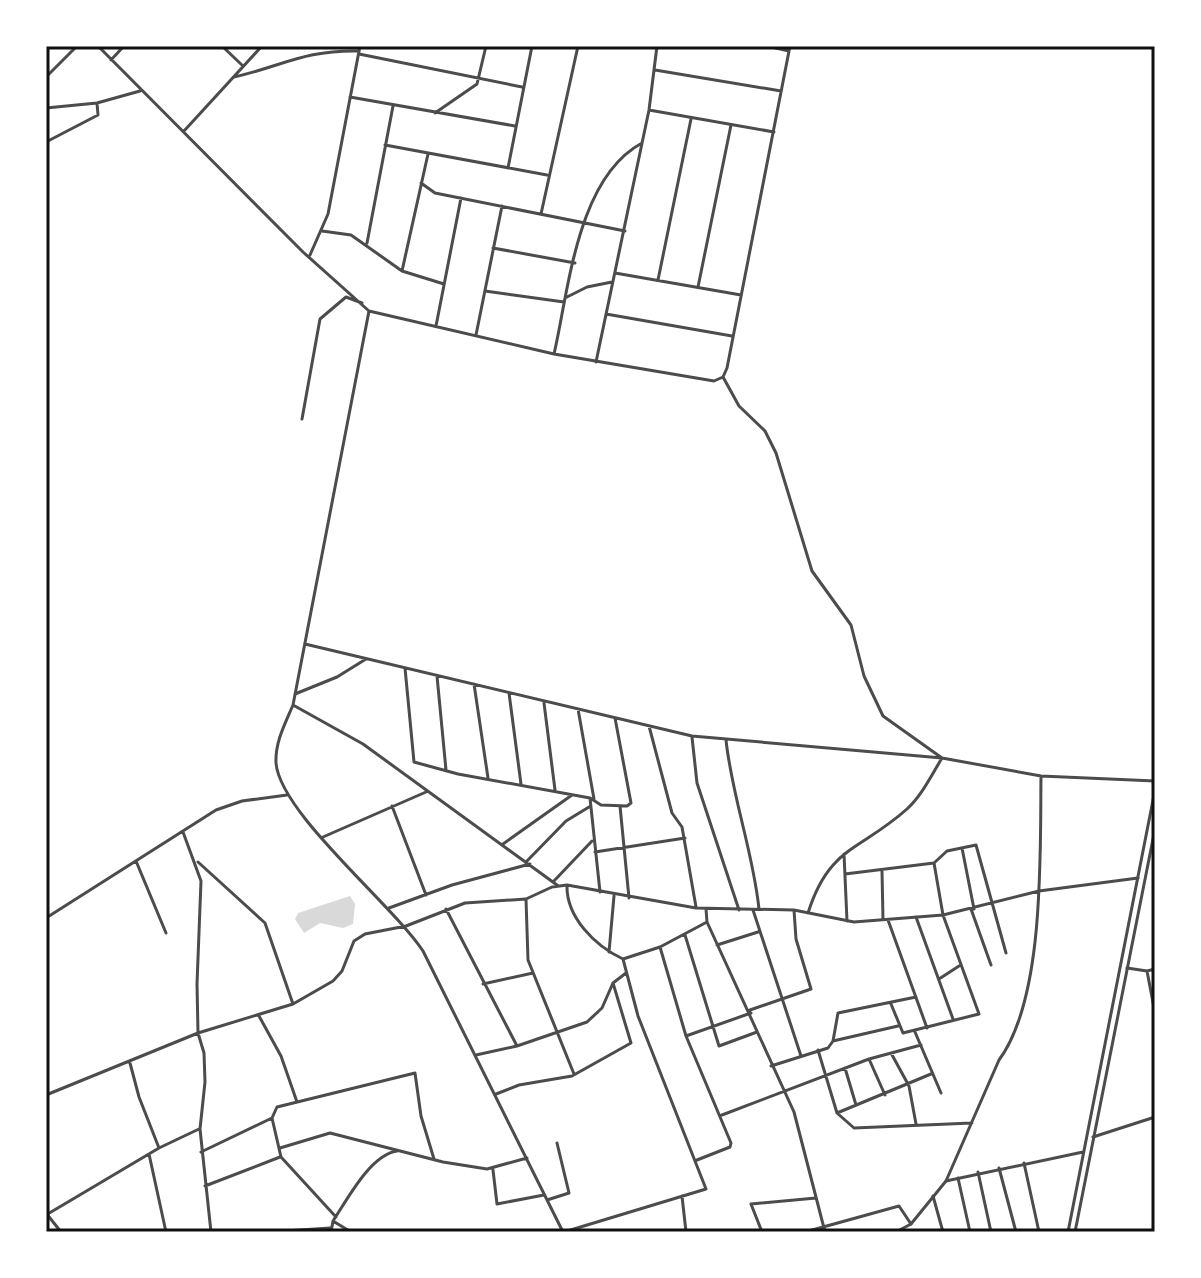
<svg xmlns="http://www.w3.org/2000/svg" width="1201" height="1278" font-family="'Golos Text',sans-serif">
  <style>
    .water { fill: #d9d9d9 }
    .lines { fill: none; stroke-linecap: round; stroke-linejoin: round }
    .minor { stroke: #4c4c4c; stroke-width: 3 }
    .tertiary { stroke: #4c4c4c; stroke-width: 3 }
    .neatline { fill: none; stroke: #111; stroke-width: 3 }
  </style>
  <rect width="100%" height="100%" fill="#fff"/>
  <!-- water -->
  <path class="water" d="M 350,896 L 355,904 L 353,924 L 343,928 L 320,923 L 304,933 L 295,919 L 298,913 Z"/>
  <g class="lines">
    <!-- minor -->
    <path class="minor" d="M 98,46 L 303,252 L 369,311 L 293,705 C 285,724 275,742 276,763 C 280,813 392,904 423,951 L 563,1232
      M 222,46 L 243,66
      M 767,46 L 789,51
      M 359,54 L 522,87
      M 111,60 L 124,46
      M 655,70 L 781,91
      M 46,77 L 77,46
      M 234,77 C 283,66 304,50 358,51
      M 350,97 L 515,126
      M 46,108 L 97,103 L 140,91
      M 649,110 L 774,132
      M 435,113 L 477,84 L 486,46
      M 184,131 L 262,46
      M 46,142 L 98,115 L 97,103
      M 385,145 L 547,175
      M 508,168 L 532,46
      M 421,183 L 435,193 L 625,231
      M 541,214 L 578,46
      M 322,231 L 351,235 L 402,271 L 444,284
      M 367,243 L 393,106
      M 493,248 L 575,263
      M 310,255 L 328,214 L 360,46
      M 402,271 L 428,154
      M 615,273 L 741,295
      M 658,280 L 691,119
      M 698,287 L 731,125
      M 485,291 L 564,302
      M 567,297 L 587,287 L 612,282
      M 369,311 L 554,354 L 714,381 L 723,377 L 727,368 L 790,46
      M 606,314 L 732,336
      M 436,326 L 461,198
      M 476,335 L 502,206
      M 554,354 C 569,289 577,178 642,143
      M 596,362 L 649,110 L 657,46
      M 723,377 L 739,406 L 765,431 L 776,453 L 812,571 L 851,625 L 864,676 L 883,716 L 942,758 C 931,776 922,795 907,809 C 860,851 829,846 808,913
      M 302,419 L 320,319 L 346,297 L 362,303
      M 305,644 L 692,736 L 942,758 L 1041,776 L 1155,781
      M 405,668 L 414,762 L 458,774 L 590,798 L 601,805 L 627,806 L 631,803 L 615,718
      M 437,676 L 446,770
      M 474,684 L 488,778
      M 509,693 L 521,784
      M 295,694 L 337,677 L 366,659
      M 544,703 L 555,790
      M 293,705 L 363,744 L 557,885
      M 578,709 L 594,799
      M 649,726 L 672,813 L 682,827 L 696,907
      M 692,737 L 697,783 L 739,910
      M 726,740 C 732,797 753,851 759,909
      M 590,798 L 600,892
      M 392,806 L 426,895
      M 620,806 L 629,898
      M 183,832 L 201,881 L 197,984 L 198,1033 L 204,1053 L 205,1082 L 200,1129 L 211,1232
      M 323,837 L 426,792
      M 503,844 L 572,795
      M 962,848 L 974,909
      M 595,852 L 685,838
      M 844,854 L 847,921
      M 136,861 L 166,933
      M 198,862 L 265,923 L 293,1004
      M 526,862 L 566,821 L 589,807
      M 882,871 L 883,919
      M 845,874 L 934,863 L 947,851 L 976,845 L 1006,953
      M 553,882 L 592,841
      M 567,885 C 566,917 595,946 623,959 L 660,947 L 707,922
      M 526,899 L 528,960 L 574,1074
      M 389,908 L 452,885 L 530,864
      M 446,909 L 517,1046
      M 706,909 L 707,922 L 794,1112 L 825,1232
      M 971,909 L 991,965
      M 753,910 L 801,1056
      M 916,917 L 953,1019
      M 46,918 L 216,810 L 242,801 L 287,795
      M 888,920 L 927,1028
      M 685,935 L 719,1046 L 757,1032
      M 717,945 L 758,932
      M 660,947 L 686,1036 L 731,1143 L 730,1147 L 697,1160
      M 609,952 L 614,896
      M 1127,968 L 1147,971 L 1155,1013
      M 1147,971 L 1155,969
      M 939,979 L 959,966
      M 483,984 L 533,973
      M 891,1004 L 903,1033 L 979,1014 L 943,915 L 934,863
      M 750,1010 L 811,989 L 796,939 L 794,910
      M 259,1016 L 281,1056 L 297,1102
      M 915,1032 L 941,1093
      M 686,1036 L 751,1013
      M 833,1041 L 838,1013 L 916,997
      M 818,1050 L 837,1113 L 854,1128 L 972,1123
      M 891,1053 L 909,1086 L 916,1124
      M 476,1055 L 517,1046 L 587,1022 L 602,1008 L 613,983 L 626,973
      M 869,1059 L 885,1095
      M 130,1063 L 139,1097 L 159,1148
      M 771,1066 L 828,1048 L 833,1041 L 898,1026
      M 845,1068 L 856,1105
      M 496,1094 L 519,1085 L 572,1076 L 631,1043 L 613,983
      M 46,1095 L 198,1033 L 293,1004 L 333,981 L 342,971 L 354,941 L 365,934 L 406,926 L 465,903 L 526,899 L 552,887 L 567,885 L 696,908 L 794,910 L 854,922 L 943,915 L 1039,891 L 1138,878
      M 837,1113 L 931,1074
      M 722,1115 L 869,1059 L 921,1045
      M 1093,1137 L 1155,1117
      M 280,1148 L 330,1133 L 443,1162 L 487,1169 L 527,1158
      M 201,1152 L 272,1118
      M 149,1154 L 166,1232
      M 1024,1163 L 1039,1232
      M 999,1168 L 1016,1232
      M 493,1170 L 497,1204 L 544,1195
      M 978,1172 L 991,1232
      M 958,1178 L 970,1232
      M 946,1181 L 999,1060 C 1045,998 1040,852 1041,776
      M 205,1186 L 280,1157
      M 682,1196 L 686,1232
      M 933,1196 L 943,1232
      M 547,1200 L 569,1193 L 557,1143
      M 46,1213 L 61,1232
      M 46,1215 L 159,1148 L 199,1129
      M 336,1217 L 281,1157 L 272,1118 L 277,1107 L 415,1073 L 421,1116 L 434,1159
      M 333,1221 L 351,1232
      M 270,1232 L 330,1228
      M 331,1232 L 333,1221 C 347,1200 370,1155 397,1151
      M 564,1232 L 706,1189 L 638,1016 L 623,959
      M 762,1232 L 751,1204 L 816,1198
      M 805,1232 L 899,1206 L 911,1224"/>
    <!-- tertiary -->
    <path class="tertiary" d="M 896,1232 L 911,1224 L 946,1181 L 1083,1152
      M 1068,1232 L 1155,790
      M 1075,1232 L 1155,829"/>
  </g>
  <!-- border -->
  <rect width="1201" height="1278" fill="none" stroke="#ffffff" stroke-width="96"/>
  <rect x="48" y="48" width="1105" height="1182" class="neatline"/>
</svg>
